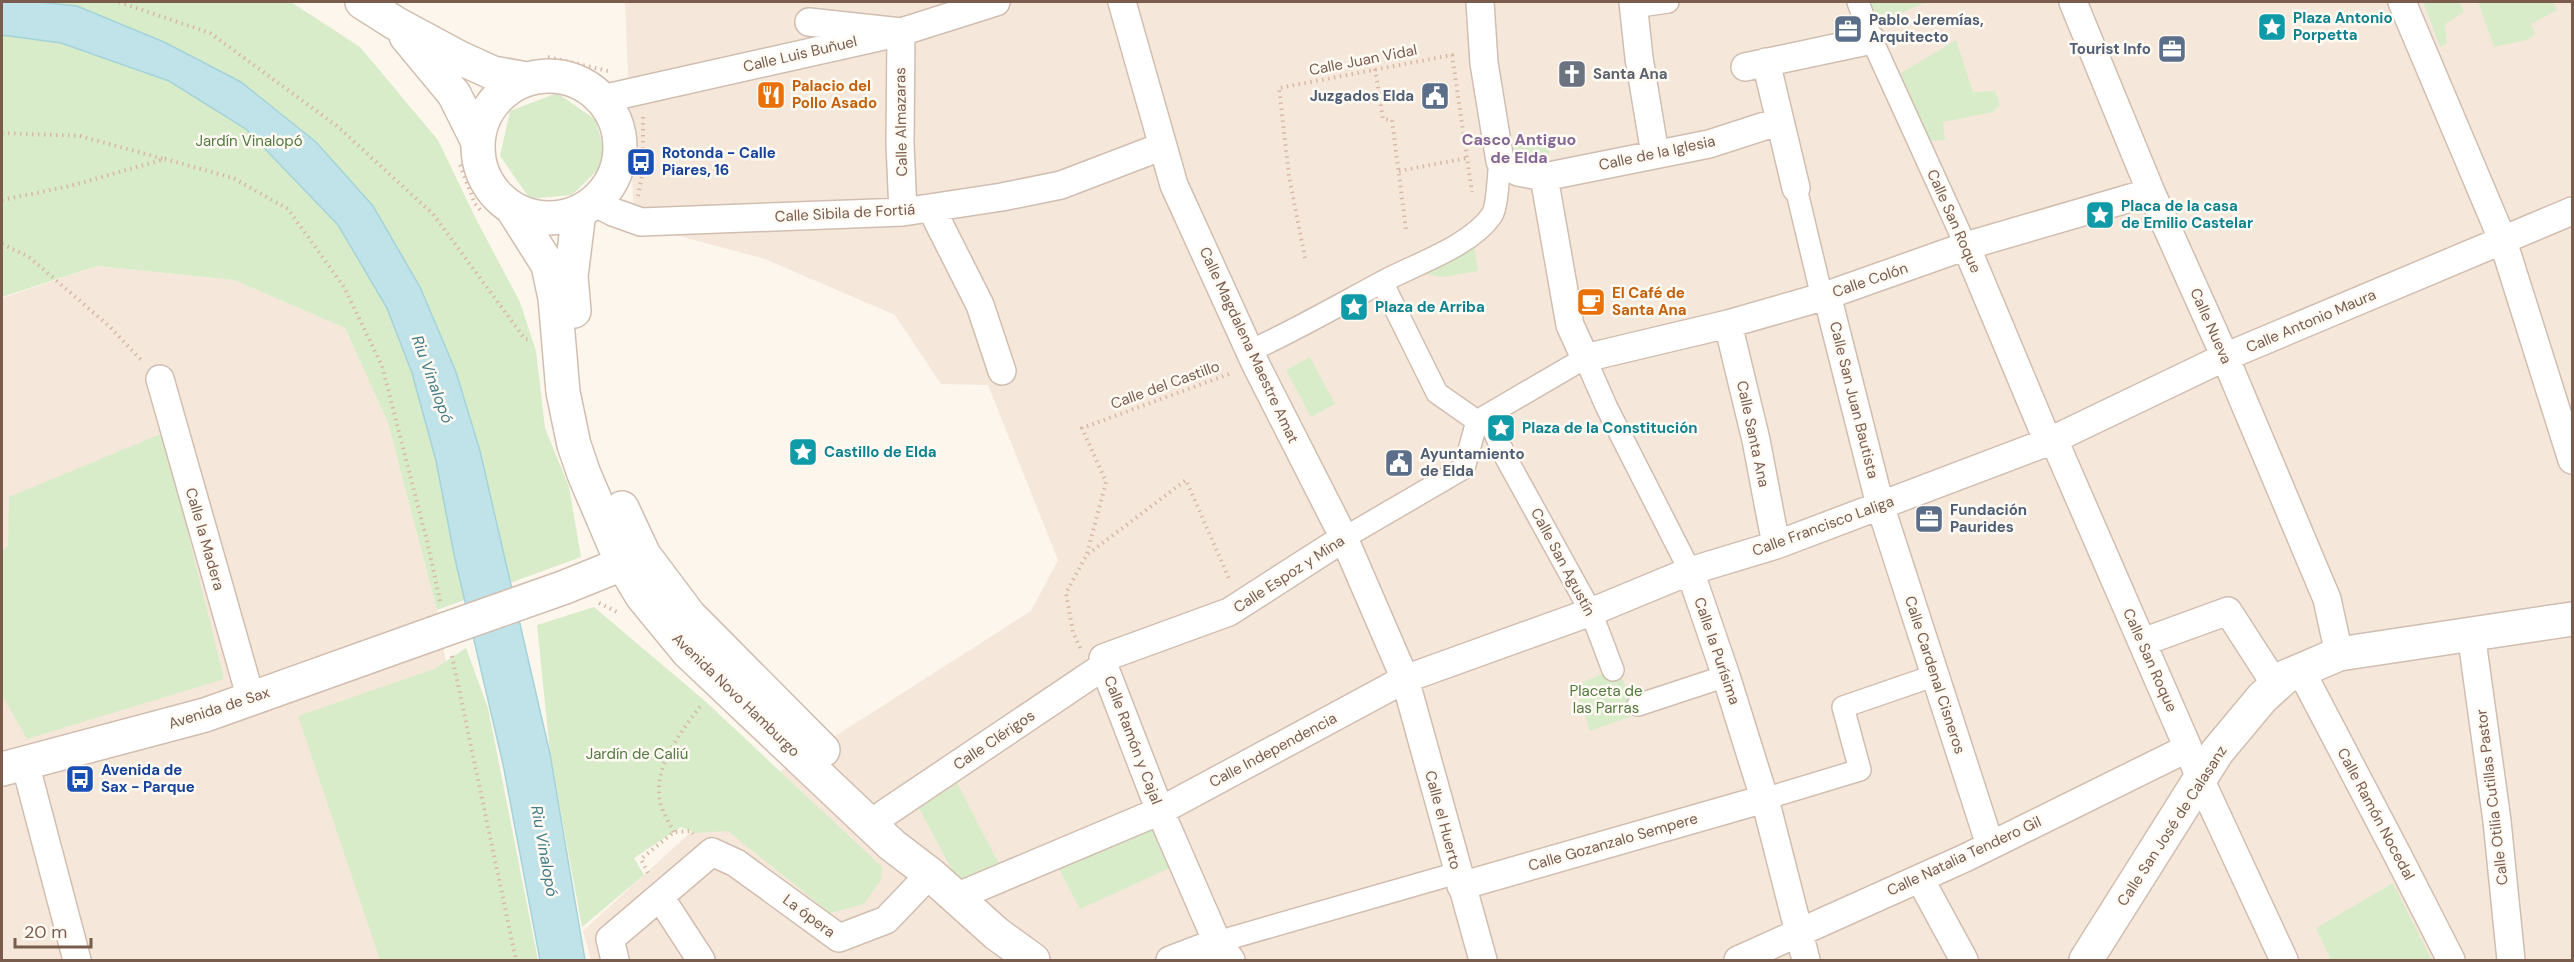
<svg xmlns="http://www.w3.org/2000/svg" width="2574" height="962" font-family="'DM Sans',sans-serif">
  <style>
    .residential { fill: #f5e8da }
    .green { fill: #d8ecc9 }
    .water { fill: #bfe3e8; stroke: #a5d3da; stroke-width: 1.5 }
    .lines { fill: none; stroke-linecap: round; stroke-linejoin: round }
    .pedestrian-casing { stroke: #d1beb0; stroke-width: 24 }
    .minor-casing { stroke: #d1beb0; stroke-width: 30 }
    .tertiary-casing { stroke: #d1beb0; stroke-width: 36 }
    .path { stroke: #d9b8a5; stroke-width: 4; stroke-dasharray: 1.5 4.5; stroke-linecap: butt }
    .pedestrian { stroke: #fff; stroke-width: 21 }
    .minor { stroke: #fff; stroke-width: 27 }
    .tertiary { stroke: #fff; stroke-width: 33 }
    .tertiary-bridge-casing { stroke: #d1beb0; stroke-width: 36; stroke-linecap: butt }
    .tertiary-bridge { stroke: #fff; stroke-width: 33 }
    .labels { text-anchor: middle; stroke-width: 5; stroke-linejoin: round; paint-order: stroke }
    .culture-label { font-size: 15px; font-weight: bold; fill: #0d838f; stroke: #fffaf3; text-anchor: start }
    .service-label { font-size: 15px; font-weight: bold; fill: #4e5e75; stroke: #fffaf3; text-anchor: start }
    .street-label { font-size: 15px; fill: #7a5c4d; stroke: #fffaf3 }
    .worship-label { font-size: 15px; font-weight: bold; fill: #5b616d; stroke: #fffaf3; text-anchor: start }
    .food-label { font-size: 15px; font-weight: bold; fill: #c56008; stroke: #fffaf3; text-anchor: start }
    .park-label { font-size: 15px; fill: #537a41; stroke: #fffaf3 }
    .transit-label { font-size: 15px; font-weight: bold; fill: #164399; stroke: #fffaf3; text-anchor: start }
    .neighbourhood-label { font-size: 16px; font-weight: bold; fill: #846695; stroke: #fffaf3 }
    .water-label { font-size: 16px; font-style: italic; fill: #437c86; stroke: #fffaf3 }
  </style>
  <rect width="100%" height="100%" fill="#fdf6ec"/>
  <!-- residential -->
  <path class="residential" d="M 625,2 L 2572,2 L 2572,960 L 591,960 L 583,931 L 704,820 L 1031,611 L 1058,560 L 988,385 L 941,384 L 895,315 L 765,259 L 634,224 Z
    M 97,266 L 234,280 L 345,328 L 388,423 L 437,610 L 449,680 L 510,960 L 2,960 L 2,298 Z"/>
  <!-- green -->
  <path class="green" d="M 2,2 L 291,2 L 360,47 L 438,140 L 477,221 L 520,302 L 536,351 L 545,428 L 569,487 L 581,557 L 437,610 L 388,423 L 345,328 L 234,280 L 97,266 L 2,297 Z
    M 1858,2 L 1926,2 L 1868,29 Z
    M 2423,2 L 2459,2 L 2464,12 L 2445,24 L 2447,43 L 2440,47 Z
    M 2478,2 L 2553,2 L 2557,10 L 2531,24 L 2535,34 L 2527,40 L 2494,47 Z
    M 1956,40 L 1973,92 L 1995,91 L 2000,104 L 1993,112 L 1943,122 L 1945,140 L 1923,142 L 1896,76 Z
    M 557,93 L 596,120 L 607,161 L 572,195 L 530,199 L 500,156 L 510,111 Z
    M 1512,144 L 1550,146 L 1548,163 L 1517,160 Z
    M 1474,243 L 1478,271 L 1443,277 L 1419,273 Z
    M 1310,357 L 1335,404 L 1311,417 L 1286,370 Z
    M 163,433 L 224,679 L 27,739 L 2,695 L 2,550 L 8,546 L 9,497 Z
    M 594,607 L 705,701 L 882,867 L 881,880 L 864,904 L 830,913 L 728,831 L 695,833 L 681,827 L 634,858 L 644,875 L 582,927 L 550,753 L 537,625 Z
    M 466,648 L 488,708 L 538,960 L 380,960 L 298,716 L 434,669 Z
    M 1617,667 L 1638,714 L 1590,731 L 1575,686 Z
    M 957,783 L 1000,866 L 959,883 L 919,808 Z
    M 1155,824 L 1172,867 L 1080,909 L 1057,865 Z
    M 2393,883 L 2432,960 L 2331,960 L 2316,928 Z"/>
  <!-- water -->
  <path class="water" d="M 2,2 L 38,2 L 77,6 L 164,42 L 241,82 L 316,142 L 373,206 L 420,287 L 456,372 L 480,451 L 550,754 L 585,960 L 540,960 L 503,764 L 455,559 L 436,461 L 412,373 L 387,308 L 338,225 L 246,129 L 169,81 L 61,43 L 2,35 Z"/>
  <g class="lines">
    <!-- pedestrian casing -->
    <g class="pedestrian-casing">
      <path id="pedestrian" d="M 1858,2 L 1872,40 L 1966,246
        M 1634,7 L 1668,2
        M 1796,188 L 1822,297
        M 1382,282 L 1437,393 L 1477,421
        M 1250,351 C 1296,330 1339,305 1384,281 C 1416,264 1471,246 1492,215 C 1498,205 1498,174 1500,161
        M 1487,416 L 1506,458 L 1591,612 L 1613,670
        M 1344,538 L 1464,468 L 1477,421 L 1585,358 L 1607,408 L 1690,571
        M 1638,705 L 1726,676
        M 1764,799 L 1860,770 L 1843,707 L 1936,675
        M 1217,942 L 1457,873"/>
    </g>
    <!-- minor casing -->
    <g class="minor-casing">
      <path id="minor" d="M 1122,2 L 1174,185 L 1256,365 L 1344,538 L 1405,679 L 1483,960
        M 1480,2 L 1484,63 L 1500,161 L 1518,172 L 1544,177 L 1709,144 L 1780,121
        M 1633,2 L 1639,58 L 1655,154
        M 2073,2 L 2151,192 L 2225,357 L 2327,599 L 2339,654
        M 2402,2 L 2503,241 L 2572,460
        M 809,22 L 901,32 L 900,144 L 903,212
        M 1766,62 L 1796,188
        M 1745,67 L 1872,40
        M 602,99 L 901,32 L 996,2
        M 1544,177 L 1570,325 L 1585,358 L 1728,324 L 1822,297 L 1966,246 L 2151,192
        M 594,202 L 613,212 L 641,222 L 903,212 L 1002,197 L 1061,185 L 1163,146
        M 931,208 L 980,305 L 1002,371
        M 1966,246 L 2048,442
        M 1827,295 L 1880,505 L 1990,845
        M 1728,324 L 1756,440 L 1776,545
        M 160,379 L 251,699
        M 2054,440 L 2188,748 L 2200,779 L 2284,960
        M 1690,571 L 1726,676 L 1767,807 L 1806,960
        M 2471,633 L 2497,821 L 2511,960
        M 2143,642 L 2228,611 L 2275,684
        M 2300,669 L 2397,854 L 2451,960
        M 25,763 L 77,960
        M 884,814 L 1104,666
        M 1920,879 L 1964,960
        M 1461,886 L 1764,799
        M 660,897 L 701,960
        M 956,897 L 1160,811 L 1405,679 L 1591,612 L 1690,571 L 1776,545 L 2048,442 L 2225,357 L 2572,211
        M 615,960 L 610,939 L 712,852 L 736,863 L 839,938 L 886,920 L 930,874
        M 1170,960 L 1217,942
        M 1231,960 L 1217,942 L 1160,811 L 1104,666 L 1103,658 L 1229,612 L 1344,538
        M 1738,960 L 1965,858 L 2188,748"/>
    </g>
    <!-- tertiary casing -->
    <g class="tertiary-casing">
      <path id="tertiary" d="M 362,2 L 395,23 L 458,57 L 493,73 L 527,79
        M 406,36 L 454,94 L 478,142
        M478 147a71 71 0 1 1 142 0a71 71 0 1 1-142 0Z
        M 512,208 L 548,265 L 555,298 L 563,392 L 574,445 L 584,474 L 622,563 L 642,596 L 688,652 L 892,845 L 930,874 L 997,934 L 1033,960
        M 574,311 L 571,276 L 579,212
        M 622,508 L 644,555 L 689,615 L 823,750
        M 565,587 L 644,555
        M 2,769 L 205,715 L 432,634
        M 2086,960 L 2217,752 L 2262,698 L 2285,677 L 2339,654 L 2572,619"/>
    </g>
    <!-- path -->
    <path class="path" d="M 119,2 L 210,33 L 337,126 L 433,214 L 525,339 L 531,340
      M 548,57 L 608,71
      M 1375,69 L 1383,119 L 1392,120 L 1406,230
      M 2,133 L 80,136 L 164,159
      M 460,165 L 475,204 L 482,212
      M 1399,171 L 1467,158
      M 638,196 L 643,170 L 643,117
      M 2,200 L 70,186 L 165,159 L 233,178 L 288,209 L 344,287 L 382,366 L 427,541 L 440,601
      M 2,244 L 29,257 L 109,326 L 143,362
      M 1305,258 L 1289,176 L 1279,88 L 1452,55 L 1472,192
      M 1088,554 L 1186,480 L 1230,581
      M 599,603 L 617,612
      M 1080,648 L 1073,632 L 1066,593 L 1087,554 L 1106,482 L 1082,428 L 1232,373
      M 452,656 L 516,960
      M 674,832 C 669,822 662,812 660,801 C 653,765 682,731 702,704
      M 648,873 L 641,859 L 674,832 L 691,831 L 693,834"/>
    <!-- pedestrian -->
    <use href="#pedestrian" class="pedestrian"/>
    <!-- minor -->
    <use href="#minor" class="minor"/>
    <!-- tertiary -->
    <use href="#tertiary" class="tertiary"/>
    <!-- tertiary-bridge casing -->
    <g class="tertiary-bridge-casing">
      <path id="tertiary-bridge" d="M 432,634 L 565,587"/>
    </g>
    <!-- tertiary-bridge -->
    <use href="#tertiary-bridge" class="tertiary-bridge"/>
  </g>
  <!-- icons -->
  <defs>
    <g id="sight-square" transform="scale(1.5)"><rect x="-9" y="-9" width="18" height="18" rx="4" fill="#0f9aa8" stroke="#fffaf3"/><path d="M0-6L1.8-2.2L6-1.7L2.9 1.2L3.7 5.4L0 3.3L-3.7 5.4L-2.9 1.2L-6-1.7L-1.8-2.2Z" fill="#fff"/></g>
    <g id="office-square" transform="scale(1.5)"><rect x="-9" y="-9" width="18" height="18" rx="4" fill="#5c6f8a" stroke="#fffaf3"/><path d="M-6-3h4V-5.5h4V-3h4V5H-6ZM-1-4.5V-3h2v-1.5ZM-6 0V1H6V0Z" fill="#fff"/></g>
    <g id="church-square" transform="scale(1.5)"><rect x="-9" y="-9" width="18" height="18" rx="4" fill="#6b7280" stroke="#fffaf3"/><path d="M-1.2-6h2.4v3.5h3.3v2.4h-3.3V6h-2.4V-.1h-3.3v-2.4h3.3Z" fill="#fff"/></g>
    <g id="restaurant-square" transform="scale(1.5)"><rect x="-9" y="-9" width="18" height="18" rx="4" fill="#e8710a" stroke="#fffaf3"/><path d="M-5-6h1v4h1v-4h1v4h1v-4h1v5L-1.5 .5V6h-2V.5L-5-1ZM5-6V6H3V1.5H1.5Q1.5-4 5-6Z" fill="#fff"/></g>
    <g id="civic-square" transform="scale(1.5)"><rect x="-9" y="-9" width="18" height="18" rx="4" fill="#5c6f8a" stroke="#fffaf3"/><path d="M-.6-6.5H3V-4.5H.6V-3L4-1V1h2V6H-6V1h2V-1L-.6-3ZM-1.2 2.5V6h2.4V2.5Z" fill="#fff"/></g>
    <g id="bus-square" transform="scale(1.5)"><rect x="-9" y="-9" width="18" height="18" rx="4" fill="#1a4fb4" stroke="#fffaf3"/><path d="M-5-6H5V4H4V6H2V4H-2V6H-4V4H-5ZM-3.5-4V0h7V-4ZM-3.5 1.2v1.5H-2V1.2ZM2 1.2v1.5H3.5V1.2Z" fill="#fff"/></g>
    <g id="cafe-square" transform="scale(1.5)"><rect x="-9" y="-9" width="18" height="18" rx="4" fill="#e8710a" stroke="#fffaf3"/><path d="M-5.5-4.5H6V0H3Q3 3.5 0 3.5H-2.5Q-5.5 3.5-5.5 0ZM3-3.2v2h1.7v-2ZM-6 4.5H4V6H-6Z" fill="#fff"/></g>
  </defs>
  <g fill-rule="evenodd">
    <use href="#sight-square" x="2272" y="27"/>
    <use href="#office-square" x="1848" y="29"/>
    <use href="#office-square" x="2172" y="49"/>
    <use href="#church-square" x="1572" y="74"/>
    <use href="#restaurant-square" x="771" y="95"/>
    <use href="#civic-square" x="1435" y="96"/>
    <use href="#bus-square" x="641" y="162"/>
    <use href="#sight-square" x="2100" y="215"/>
    <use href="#cafe-square" x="1591" y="302"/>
    <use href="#sight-square" x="1354" y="307"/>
    <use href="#sight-square" x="1501" y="428"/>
    <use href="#sight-square" x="803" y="452"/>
    <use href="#civic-square" x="1399" y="463"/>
    <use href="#office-square" x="1929" y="519"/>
    <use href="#bus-square" x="80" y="779"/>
  </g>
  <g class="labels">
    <!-- culture labels -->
    <g class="culture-label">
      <text x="2293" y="23">Plaza Antonio<tspan x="2293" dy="17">Porpetta</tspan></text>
      <text x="2121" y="211">Placa de la casa<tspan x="2121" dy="17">de Emilio Castelar</tspan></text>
      <text x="1375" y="312">Plaza de Arriba</text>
      <text x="1522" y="433">Plaza de la Constitución</text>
      <text x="824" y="457">Castillo de Elda</text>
    </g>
    <!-- service labels -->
    <g class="service-label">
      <text x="1869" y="25">Pablo Jeremías,<tspan x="1869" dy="17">Arquitecto</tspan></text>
      <text x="2151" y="54" text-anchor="end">Tourist Info</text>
      <text x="1414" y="101" text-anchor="end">Juzgados Elda</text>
      <text x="1420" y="459">Ayuntamiento<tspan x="1420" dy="17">de Elda</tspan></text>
      <text x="1950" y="515">Fundación<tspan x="1950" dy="17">Paurides</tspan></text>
    </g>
    <!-- street labels -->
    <g class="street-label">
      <text transform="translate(800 54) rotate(-13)" y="5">Calle Luis Buñuel</text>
      <text transform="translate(1363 60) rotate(-11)" y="5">Calle Juan Vidal</text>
      <text transform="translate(901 122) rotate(-91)" y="5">Calle Almazaras</text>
      <text transform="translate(1657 153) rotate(-12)" y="5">Calle de la Iglesia</text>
      <text transform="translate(845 213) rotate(-3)" y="5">Calle Sibila de Fortiá</text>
      <text transform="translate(1954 221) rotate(66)" y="5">Calle San Roque</text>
      <text transform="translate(1870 280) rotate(-19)" y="5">Calle Colón</text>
      <text transform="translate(2311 321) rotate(-23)" y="5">Calle Antonio Maura</text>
      <text transform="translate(2211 326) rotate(66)" y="5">Calle Nueva</text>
      <text transform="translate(1249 345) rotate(65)" y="5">Calle Magdalena Maestre Amat</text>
      <text transform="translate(1165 385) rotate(-20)" y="5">Calle del Castillo</text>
      <text transform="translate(1854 400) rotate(76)" y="5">Calle San Juan Bautista</text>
      <text transform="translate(1753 434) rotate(78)" y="5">Calle Santa Ana</text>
      <text transform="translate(1823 526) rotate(-20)" y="5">Calle Francisco Laliga</text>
      <text transform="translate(205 539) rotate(74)" y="5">Calle la Madera</text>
      <text transform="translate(1563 562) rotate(62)" y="5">Calle San Agustín</text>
      <text transform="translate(1289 574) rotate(-33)" y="5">Calle Espoz y Mina</text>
      <text transform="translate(1717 651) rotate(71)" y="5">Calle la Purísima</text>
      <text transform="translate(2150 660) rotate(66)" y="5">Calle San Roque</text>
      <text transform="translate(1935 675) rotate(72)" y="5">Calle Cardenal Cisneros</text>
      <text transform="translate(736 695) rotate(44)" y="5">Avenida Novo Hamburgo</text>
      <text transform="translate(219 708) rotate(-18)" y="5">Avenida de Sax</text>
      <text transform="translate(994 740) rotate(-34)" y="5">Calle Clérigos</text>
      <text transform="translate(1133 740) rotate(69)" y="5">Calle Ramón y Cajal</text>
      <text transform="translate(1273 750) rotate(-28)" y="5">Calle Independencia</text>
      <text transform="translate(2492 797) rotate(-97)" y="5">Calle Otilia Cutillas Pastor</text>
      <text transform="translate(2376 814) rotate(62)" y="5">Calle Ramón Nocedal</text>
      <text transform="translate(1443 820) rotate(75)" y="5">Calle el Huerto</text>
      <text transform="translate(2172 826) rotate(-57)" y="5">Calle San José de Calasanz</text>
      <text transform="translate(1613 842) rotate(-16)" y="5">Calle Gozanzalo Sempere</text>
      <text transform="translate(1964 856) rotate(-25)" y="5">Calle Natalia Tendero Gil</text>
      <text transform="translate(809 916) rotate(37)" y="5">La ópera</text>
    </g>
    <!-- worship labels -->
    <g class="worship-label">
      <text x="1593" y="79">Santa Ana</text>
    </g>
    <!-- food labels -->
    <g class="food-label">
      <text x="792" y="91">Palacio del<tspan x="792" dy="17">Pollo Asado</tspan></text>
      <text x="1612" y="298">El Café de<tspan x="1612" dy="17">Santa Ana</tspan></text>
    </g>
    <!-- park labels -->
    <g class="park-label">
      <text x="249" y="146">Jardín Vinalopó</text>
      <text x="1606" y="696">Placeta de<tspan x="1606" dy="17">las Parras</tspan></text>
      <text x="637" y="759">Jardín de Caliú</text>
    </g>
    <!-- transit labels -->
    <g class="transit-label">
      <text x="662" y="158">Rotonda - Calle<tspan x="662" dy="17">Piares, 16</tspan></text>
      <text x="101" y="775">Avenida de<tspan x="101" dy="17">Sax - Parque</tspan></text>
    </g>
    <!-- neighbourhood labels -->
    <g class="neighbourhood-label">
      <text x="1519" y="145">Casco Antiguo<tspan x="1519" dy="18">de Elda</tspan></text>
    </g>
    <!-- water labels -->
    <g class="water-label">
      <text transform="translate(433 379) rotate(70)" y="6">Riu Vinalopó</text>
      <text transform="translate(545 851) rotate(80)" y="6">Riu Vinalopó</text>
    </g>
  </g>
  <!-- border -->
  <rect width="2574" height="962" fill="none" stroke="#7a5c4d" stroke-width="6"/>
  <!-- scale -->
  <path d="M15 938v9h76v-9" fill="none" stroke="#7a5c4d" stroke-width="3"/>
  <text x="24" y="938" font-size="18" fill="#7a5c4d" stroke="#fffaf3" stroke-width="4.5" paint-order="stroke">20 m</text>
</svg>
